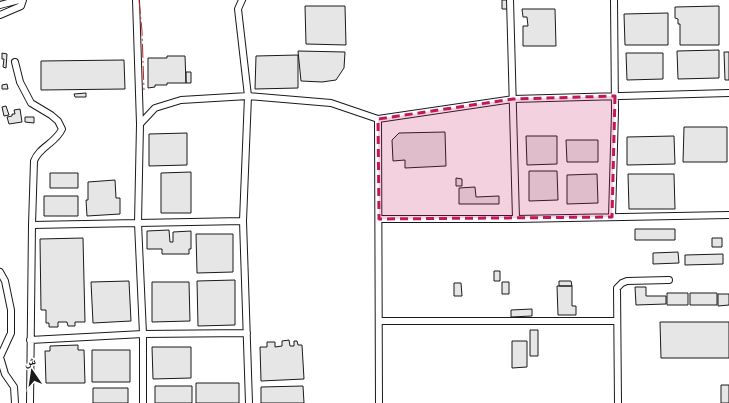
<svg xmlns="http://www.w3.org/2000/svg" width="729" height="403" font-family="Raleway,'Noto Naskh Arabic',sans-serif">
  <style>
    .building { fill: #e6e6e6; stroke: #1a1a1a }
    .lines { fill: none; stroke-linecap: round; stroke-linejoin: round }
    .street-casing { stroke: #1a1a1a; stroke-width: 8 }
    .street { stroke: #fff; stroke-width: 6 }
    .power { stroke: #c62828; stroke-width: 1; stroke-dasharray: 14 3 2 3; stroke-linecap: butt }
    .marked { fill: #c2185b; fill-opacity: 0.2; stroke: #c2185b; stroke-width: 3; stroke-dasharray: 8 5; stroke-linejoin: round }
  </style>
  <rect width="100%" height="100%" fill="#fff"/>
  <!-- building -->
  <path class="building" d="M 502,0 L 508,0 L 509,9 L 502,9 Z
    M 305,6 L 345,6 L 346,45 L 306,44 Z
    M 719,6 L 719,45 L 680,45 L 680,24 L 678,24 L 678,19 L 675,18 L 675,7 Z
    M 522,9 L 555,9 L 556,46 L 523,46 L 523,26 L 528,26 L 527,17 L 523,17 Z
    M 668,13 L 668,45 L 625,45 L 624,14 Z
    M 719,50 L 719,78 L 678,79 L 677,51 Z
    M 298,51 L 345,52 L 344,68 L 336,80 L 322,82 L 301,81 Z
    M 724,52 L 729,52 L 729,80 L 725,80 Z
    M 2,53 L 7,54 L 6,68 L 3,67 L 4,59 L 2,59 Z
    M 626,53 L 663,53 L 663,79 L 627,80 Z
    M 298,55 L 298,88 L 255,89 L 256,56 Z
    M 167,56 L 185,56 L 186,83 L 167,83 L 167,85 L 155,85 L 155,87 L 148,88 L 148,58 L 167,58 Z
    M 124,60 L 125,89 L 41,90 L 41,61 Z
    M 186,72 L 191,72 L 191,83 L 186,83 Z
    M 7,84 L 8,89 L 2,89 L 2,85 Z
    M 86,93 L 86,97 L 75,97 L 74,94 Z
    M 6,106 L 9,115 L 4,116 L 2,107 Z
    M 20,109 L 22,122 L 9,124 L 7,117 L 12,116 L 12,114 L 15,114 L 14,110 Z
    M 25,117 L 34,117 L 34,123 L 25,122 Z
    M 684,127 L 727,127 L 727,162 L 683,162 Z
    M 445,132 L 446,166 L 405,168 L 405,160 L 393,161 L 392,140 L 399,133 Z
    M 187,133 L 187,165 L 149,166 L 149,134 Z
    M 526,136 L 557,136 L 557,164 L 527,165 Z
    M 674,136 L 675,164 L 627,165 L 627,137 Z
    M 566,140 L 598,140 L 598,162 L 567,162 Z
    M 529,171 L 557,171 L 558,200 L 529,201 Z
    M 191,172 L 191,213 L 161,213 L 161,173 Z
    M 50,173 L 78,173 L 78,188 L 50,188 Z
    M 597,174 L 598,203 L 567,204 L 567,175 Z
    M 628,174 L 674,174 L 675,209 L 629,209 Z
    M 456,178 L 462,179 L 462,186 L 456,186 Z
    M 115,180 L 116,198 L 120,198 L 120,214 L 87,216 L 86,200 L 88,200 L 88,182 Z
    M 475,187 L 476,197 L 499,196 L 499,204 L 459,204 L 459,188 Z
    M 44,196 L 78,196 L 78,216 L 44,216 Z
    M 635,229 L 675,229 L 675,240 L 635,240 Z
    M 169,230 L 170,242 L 173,242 L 173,232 L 191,231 L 191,249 L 189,249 L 189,254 L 162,254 L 162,249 L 147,249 L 147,231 Z
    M 196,234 L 233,234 L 233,272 L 197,273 Z
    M 83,238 L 85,322 L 75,322 L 75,326 L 68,326 L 67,322 L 58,322 L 58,327 L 49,327 L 49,323 L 46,323 L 46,310 L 41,310 L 40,239 Z
    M 712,238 L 722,238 L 722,247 L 712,247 Z
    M 678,252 L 679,263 L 653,264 L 653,253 Z
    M 723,254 L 723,264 L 685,265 L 685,255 Z
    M 494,271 L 500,271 L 500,281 L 494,281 Z
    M 235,280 L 235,325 L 198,326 L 197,281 Z
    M 129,281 L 131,321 L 93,323 L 91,282 Z
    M 559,281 L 571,281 L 572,286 L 559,286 Z
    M 152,282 L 189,282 L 190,321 L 152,322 Z
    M 502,282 L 509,282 L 509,294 L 502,294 Z
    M 454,283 L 461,283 L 462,296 L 454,296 Z
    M 557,286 L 572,286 L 572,306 L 576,306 L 576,315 L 558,315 Z
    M 635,287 L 646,287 L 646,296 L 666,296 L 666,304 L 636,305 Z
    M 667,293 L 688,293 L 688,305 L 667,305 Z
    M 690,293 L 717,293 L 717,305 L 690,305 Z
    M 718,294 L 729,294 L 729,305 L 718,306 Z
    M 532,309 L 532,316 L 511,317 L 511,310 Z
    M 660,322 L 729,322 L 729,358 L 661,358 Z
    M 530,330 L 538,330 L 538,356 L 530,356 Z
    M 289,340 L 290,346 L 294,346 L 294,341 L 297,341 L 298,345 L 302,345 L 304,379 L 261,381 L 260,347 L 267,347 L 267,342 L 275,342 L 275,347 L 282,346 L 282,341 Z
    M 512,341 L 527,341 L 527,367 L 512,368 Z
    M 78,345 L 78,350 L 84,350 L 85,383 L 46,383 L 45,351 L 50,351 L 50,346 Z
    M 152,347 L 191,347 L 191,378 L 153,379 Z
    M 92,350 L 130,350 L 130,382 L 92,382 Z
    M 196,383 L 239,383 L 239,403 L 196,403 Z
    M 721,385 L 729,385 L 729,403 L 721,403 Z
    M 155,386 L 192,386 L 192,403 L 155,403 Z
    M 303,386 L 304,403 L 261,403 L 261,387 Z
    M 93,388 L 128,388 L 128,403 L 93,403 Z"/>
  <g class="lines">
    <!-- street casing -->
    <g class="street-casing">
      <path id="street" d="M 136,0 L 140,124
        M 242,0 L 238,9 L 248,96 L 243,221 L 249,403
        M 510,0 L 516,219
        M 0,5 L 19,0
        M 0,15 L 21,6 L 23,0
        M 15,62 L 20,82 L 31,103 L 51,115 L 58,121 L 62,129 C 56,143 39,147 34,161 L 32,225
        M 378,119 L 379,403
        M 612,217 L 615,111 L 614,0
        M 379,219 L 516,219 L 729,215
        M 0,272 L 5,281 L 11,310 L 11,333 L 0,357 L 5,374 L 14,387 L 15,403
        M 379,321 L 617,321
        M 30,340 L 143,334 L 247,333
        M 30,403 L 32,225 L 243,221
        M 143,403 L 143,334 L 138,223 L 140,124 L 155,108 L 181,100 L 248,96 L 331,103 L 378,119 L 513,99 L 729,93
        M 618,403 L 617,288 L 622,283 L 627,281 L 669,280"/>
    </g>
    <!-- street -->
    <use href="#street" class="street"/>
    <!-- power -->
    <path class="power" d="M 139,0 L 142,31 L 144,90"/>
  </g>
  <!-- marked area -->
  <path class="marked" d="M 615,96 L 612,217 L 379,219 L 378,119 L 513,99 Z"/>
  <!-- north arrow -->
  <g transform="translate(32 371) rotate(347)" stroke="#ffffff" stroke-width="3" paint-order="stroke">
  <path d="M0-3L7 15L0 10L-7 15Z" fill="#1a1a1a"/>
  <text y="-6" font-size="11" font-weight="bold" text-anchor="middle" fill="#1a1a1a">ش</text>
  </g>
</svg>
